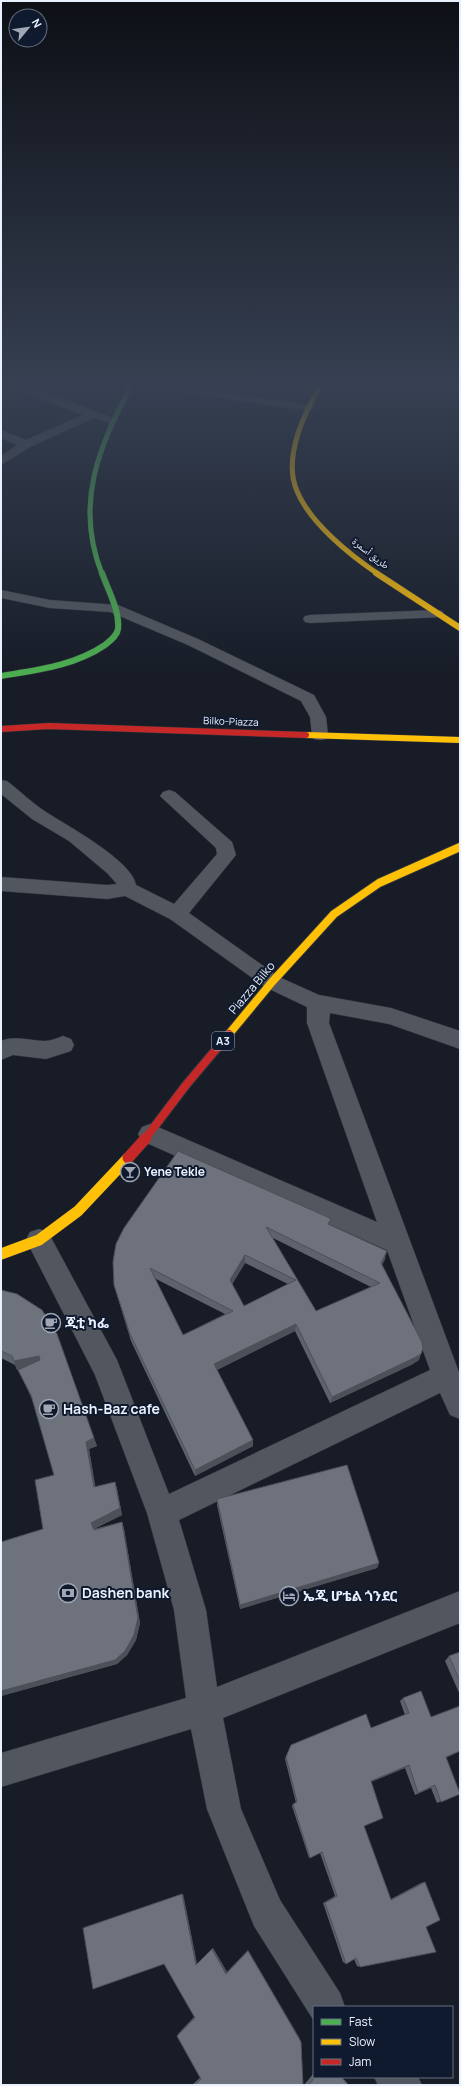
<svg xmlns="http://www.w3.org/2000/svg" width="461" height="2086" font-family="Manrope,'Noto Naskh Arabic','Noto Sans Ethiopic',sans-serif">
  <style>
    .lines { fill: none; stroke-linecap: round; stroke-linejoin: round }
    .street-casing { stroke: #32363e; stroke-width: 1 }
    .fast-far1-casing { stroke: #32363e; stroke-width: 5.5 }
    .fast-casing { stroke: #32363e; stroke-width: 7 }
    .slow-far3-casing { stroke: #32363e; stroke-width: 5.5 }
    .slow-far2-casing { stroke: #32363e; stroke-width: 7 }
    .slow-far1-casing { stroke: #32363e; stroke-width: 10 }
    .slow-casing { stroke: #32363e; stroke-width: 12 }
    .jam-far2-casing { stroke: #32363e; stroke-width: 7 }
    .jam-far1-casing { stroke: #32363e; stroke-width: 10 }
    .jam-casing { stroke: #32363e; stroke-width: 12 }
    .street { fill: #52565e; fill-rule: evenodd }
    .fast-far1 { stroke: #4caf50; stroke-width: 5 }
    .fast { stroke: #4caf50; stroke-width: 6 }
    .slow-far3 { stroke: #ffc107; stroke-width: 5 }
    .slow-far2 { stroke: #ffc107; stroke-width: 6 }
    .slow-far1 { stroke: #ffc107; stroke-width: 8 }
    .slow { stroke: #ffc107; stroke-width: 11 }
    .jam-far2 { stroke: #c62828; stroke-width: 6 }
    .jam-far1 { stroke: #c62828; stroke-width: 8 }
    .jam { stroke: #c62828; stroke-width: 11 }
    .wall { fill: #5e626c; fill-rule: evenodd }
    .shaded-wall { fill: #4c5058 }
    .building { fill: #6d727d; stroke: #4c5058; fill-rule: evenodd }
    .labels { text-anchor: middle; stroke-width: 4; stroke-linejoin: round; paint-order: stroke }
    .far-street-label { font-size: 10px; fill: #e9f1ff; stroke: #101a2e }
    .shield { fill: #101a2e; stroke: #a8b0c0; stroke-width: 1 }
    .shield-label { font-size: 11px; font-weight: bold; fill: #e9f1ff }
    .street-label { font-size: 12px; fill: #e9f1ff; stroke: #101a2e }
    .poi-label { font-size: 12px; font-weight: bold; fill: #e9f1ff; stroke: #101a2e; text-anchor: start }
    .near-poi-label { font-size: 14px; font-weight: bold; fill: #e9f1ff; stroke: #101a2e; text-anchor: start }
  </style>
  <rect width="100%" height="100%" fill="#171c27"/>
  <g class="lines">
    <!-- street casing -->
    <g class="street-casing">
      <path id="street" d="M 8,384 L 22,384 L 116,419 L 118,421 L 112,424 L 94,418 L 30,447 L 1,465 L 1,456 L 17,445 L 1,438 L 1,430 L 26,440 L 83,415 L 9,386 Z
        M 143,384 L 166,384 L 309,405 L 315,408 L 309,411 L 148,387 Z
        M 1,590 L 50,600 L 118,605 L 198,639 L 314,695 L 326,717 L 328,735 L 326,739 L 320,740 L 314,739 L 312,735 L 310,717 L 301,701 L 188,645 L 110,612 L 50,608 L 1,598 Z
        M 437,610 L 442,611 L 444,614 L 442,617 L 310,623 L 305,622 L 303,619 L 305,616 L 310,615 Z
        M 1,780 L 7,781 C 20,791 32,803 46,812 C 66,825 133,861 136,885 L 174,904 L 217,854 L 216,848 L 160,796 L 163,792 L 169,790 L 175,792 L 232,842 L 236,855 L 189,913 L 279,977 L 319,995 L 391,1008 L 460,1031 L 460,1049 L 389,1024 L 330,1013 L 329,1023 L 460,1375 L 460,1419 L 450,1415 L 440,1393 L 179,1520 L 206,1610 L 217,1687 L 460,1591 L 460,1623 L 223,1718 L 241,1809 L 280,1900 L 340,1993 L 345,2007 L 314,2007 L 314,2021 L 254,1926 L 207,1809 L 191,1729 L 1,1787 L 1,1753 L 186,1698 L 174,1610 L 147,1513 L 95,1375 L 26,1240 L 30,1232 L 39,1229 L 48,1232 L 117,1360 L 169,1494 L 430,1370 L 387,1250 L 142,1141 L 138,1134 L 142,1127 L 150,1124 L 158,1127 L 377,1222 L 307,1023 L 307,1007 L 265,987 L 170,919 L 125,896 L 107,899 L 1,891 L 1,877 L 107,885 L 117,884 L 107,873 L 69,841 L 32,819 L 1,794 Z
        M 63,1036 L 71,1039 L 74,1045 L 71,1051 L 46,1059 L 13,1055 L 1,1060 L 1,1041 C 15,1035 30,1041 45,1041 C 51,1041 57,1038 63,1036 Z
        M 374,2077 L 418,2077 L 422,2085 L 378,2085 Z"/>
    </g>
    <!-- fast-far1 casing -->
    <g class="fast-far1-casing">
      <path id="fast-far1" d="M 102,574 C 74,504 99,446 132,384"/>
    </g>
    <!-- fast casing -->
    <g class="fast-casing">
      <path id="fast" d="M 1,676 C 37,670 74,666 105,645 C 111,640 117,636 118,629 C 120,611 108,590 102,573"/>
    </g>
    <!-- slow-far3 casing -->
    <g class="slow-far3-casing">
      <path id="slow-far3" d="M 321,384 C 312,401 302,418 297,437 C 292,454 290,475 297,491 C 310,523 350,555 378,574"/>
    </g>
    <!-- slow-far2 casing -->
    <g class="slow-far2-casing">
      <path id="slow-far2" d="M 376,573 L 460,628
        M 306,735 L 460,740"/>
    </g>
    <!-- slow-far1 casing -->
    <g class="slow-far1-casing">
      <path id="slow-far1" d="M 229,1034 L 272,982 L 334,914 L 379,883 L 460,847"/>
    </g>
    <!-- slow casing -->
    <g class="slow-casing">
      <path id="slow" d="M 1,1254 L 39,1240 L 78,1211 L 128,1158"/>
    </g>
    <!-- jam-far2 casing -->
    <g class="jam-far2-casing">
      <path id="jam-far2" d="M 1,729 L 49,726 L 306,735"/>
    </g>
    <!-- jam-far1 casing -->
    <g class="jam-far1-casing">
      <path id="jam-far1" d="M 145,1139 L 186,1085 L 229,1034"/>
    </g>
    <!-- jam casing -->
    <g class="jam-casing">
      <path id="jam" d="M 128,1158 L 146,1138"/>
    </g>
    <!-- street -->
    <use href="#street" class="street"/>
    <!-- fast-far1 -->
    <use href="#fast-far1" class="fast-far1"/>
    <!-- fast -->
    <use href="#fast" class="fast"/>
    <!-- slow-far3 -->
    <use href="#slow-far3" class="slow-far3"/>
    <!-- slow-far2 -->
    <use href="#slow-far2" class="slow-far2"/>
    <!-- slow-far1 -->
    <use href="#slow-far1" class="slow-far1"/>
    <!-- slow -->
    <use href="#slow" class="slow"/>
    <!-- jam-far2 -->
    <use href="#jam-far2" class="jam-far2"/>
    <!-- jam-far1 -->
    <use href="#jam-far1" class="jam-far1"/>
    <!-- jam -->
    <use href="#jam" class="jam"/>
  </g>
  <!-- wall -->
  <path class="wall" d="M 330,1226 L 385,1259 L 382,1265 L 419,1360 L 411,1365 L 330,1403 L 295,1331 L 217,1370 L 253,1440 L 253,1446 L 195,1476 L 131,1341 L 116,1292 L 114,1285 L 124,1228 ZM 273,1238 L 371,1287 L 316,1311 ZM 245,1263 L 288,1284 L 244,1306 L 232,1284 ZM 154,1278 L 225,1314 L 183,1335 Z
    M 1,1290 L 94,1438 L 97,1446 L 89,1449 L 95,1487 L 115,1482 L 117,1489 L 122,1515 L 94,1529 L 122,1522 L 124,1529 L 140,1623 L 136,1640 L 127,1655 L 117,1664 L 1,1696 L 1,1542 L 43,1529 L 54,1475 L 32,1399 L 18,1370 L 20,1369 L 17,1370 L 15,1365 L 1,1358 Z
    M 217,1499 L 379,1563 L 377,1568 L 240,1609 L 217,1505 Z
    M 460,1652 L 460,1695 L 445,1661 L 449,1656 Z
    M 403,1698 L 446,1758 L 460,1793 L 437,1803 L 431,1788 L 415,1795 L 405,1768 L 371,1782 L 364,1827 L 391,1899 L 421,1883 L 425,1882 L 426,1927 L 360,1967 L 357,1966 L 354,1959 L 346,1964 L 343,1962 L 323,1903 L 335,1896 L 320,1853 L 309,1858 L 292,1806 L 293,1804 L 296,1803 L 285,1759 L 291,1745 L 371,1728 L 405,1715 L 400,1701 Z
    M 182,1894 L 183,1894 L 197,1964 L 213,1948 L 227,1972 L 248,1950 L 300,2039 L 303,2085 L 192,2085 L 200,2078 L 177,2036 L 178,2034 L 194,2017 Z
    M 314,2073 L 314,2077 L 342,2077 L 349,2085 L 304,2085 Z"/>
  <!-- shaded-wall -->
  <path class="shaded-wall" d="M 331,1219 L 330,1227 L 328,1224 Z
    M 387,1251 L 385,1259 L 379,1271 L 381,1263 Z
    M 245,1255 L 245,1263 L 230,1288 L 230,1280 Z
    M 296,1324 L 295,1331 L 214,1371 L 214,1364 Z
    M 423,1348 L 419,1360 L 411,1365 L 330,1403 L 332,1397 Z
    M 39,1356 L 42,1365 L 17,1370 L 14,1361 Z
    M 94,1438 L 97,1446 L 89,1449 L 97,1495 L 94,1487 L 86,1442 Z
    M 253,1440 L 253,1446 L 195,1476 L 195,1470 Z
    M 115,1482 L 117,1489 L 122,1515 L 93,1529 L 91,1523 Z
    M 122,1522 L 124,1529 L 140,1623 L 136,1640 L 127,1655 L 117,1664 L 1,1696 L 1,1691 Z
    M 379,1563 L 377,1568 L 240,1609 L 240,1605 Z
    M 460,1751 L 442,1760 L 446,1757 Z
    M 409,1765 L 405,1768 L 368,1783 L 371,1781 Z
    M 182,1894 L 183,1894 L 197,1964 L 196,1965 Z
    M 213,1948 L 227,1972 L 226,1974 L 212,1949 Z"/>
  <!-- building -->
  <path class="building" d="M 178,1151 L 323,1215 L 331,1219 L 328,1224 L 387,1251 L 381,1263 L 422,1342 L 423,1348 L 421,1354 L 414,1358 L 332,1397 L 296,1324 L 214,1364 L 253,1440 L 195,1470 L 130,1334 L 114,1285 L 113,1262 L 116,1244 L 124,1228 ZM 266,1227 L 380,1283 L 316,1311 ZM 245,1255 L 296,1280 L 244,1306 L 230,1280 ZM 150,1268 L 233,1311 L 183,1335 Z
    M 1,1290 L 17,1294 L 42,1310 L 57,1334 L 94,1438 L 86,1442 L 94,1487 L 115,1482 L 120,1508 L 91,1523 L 94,1530 L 122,1522 L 138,1618 L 134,1635 L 125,1651 L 115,1660 L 1,1691 L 1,1542 L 43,1529 L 35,1480 L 54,1475 L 31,1395 L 18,1370 L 40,1360 L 39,1356 L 14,1361 L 12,1356 L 1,1351 Z
    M 347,1465 L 379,1563 L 240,1605 L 217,1499 Z
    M 460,1652 L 460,1681 L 449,1656 Z
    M 421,1691 L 431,1717 L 460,1706 L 460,1751 L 446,1757 L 460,1794 L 441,1802 L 435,1785 L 418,1793 L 409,1765 L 371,1781 L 383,1818 L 364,1826 L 391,1900 L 425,1882 L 440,1920 L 426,1927 L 436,1952 L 360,1967 L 356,1958 L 346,1964 L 325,1903 L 337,1896 L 322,1852 L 310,1858 L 293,1804 L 297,1802 L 286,1757 L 291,1745 L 366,1714 L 371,1728 L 409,1713 L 403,1698 Z
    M 182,1894 L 196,1965 L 212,1949 L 226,1974 L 248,1951 L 301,2042 L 303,2085 L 195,2085 L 201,2079 L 177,2036 L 195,2018 L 164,1964 L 93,1989 L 83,1928 Z
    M 315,2077 L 341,2077 L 348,2085 L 309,2085 Z"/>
  <!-- sky -->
  <linearGradient id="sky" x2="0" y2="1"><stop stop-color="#0d0f15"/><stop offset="0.57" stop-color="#364052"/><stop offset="1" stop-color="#364052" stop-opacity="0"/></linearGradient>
  <rect width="461" height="676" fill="url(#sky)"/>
  <!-- icons -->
  <defs>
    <g id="bar-ring" transform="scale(1)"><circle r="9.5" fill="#101a2e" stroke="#a0a6b3" stroke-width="1.5"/><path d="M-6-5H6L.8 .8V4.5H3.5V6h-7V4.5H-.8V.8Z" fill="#a0a6b3"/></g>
    <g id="cafe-ring" transform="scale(1)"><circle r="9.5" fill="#101a2e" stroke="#a0a6b3" stroke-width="1.5"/><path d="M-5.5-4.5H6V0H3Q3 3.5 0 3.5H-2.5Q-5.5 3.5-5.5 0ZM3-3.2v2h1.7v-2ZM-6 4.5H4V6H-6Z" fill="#a0a6b3"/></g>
    <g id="bank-ring" transform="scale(1)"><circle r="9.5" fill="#101a2e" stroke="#a0a6b3" stroke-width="1.5"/><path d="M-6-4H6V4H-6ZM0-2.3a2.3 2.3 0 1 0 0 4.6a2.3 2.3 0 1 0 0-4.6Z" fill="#a0a6b3"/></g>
    <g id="hotel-ring" transform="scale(1)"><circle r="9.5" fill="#101a2e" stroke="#a0a6b3" stroke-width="1.5"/><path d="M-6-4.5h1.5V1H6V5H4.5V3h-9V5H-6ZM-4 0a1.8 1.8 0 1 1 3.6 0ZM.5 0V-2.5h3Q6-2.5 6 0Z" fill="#a0a6b3"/></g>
  </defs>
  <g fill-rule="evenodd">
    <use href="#bar-ring" x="130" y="1172"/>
    <use href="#cafe-ring" x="51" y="1323"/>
    <use href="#cafe-ring" x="49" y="1409"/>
    <use href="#bank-ring" x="68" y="1593"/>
    <use href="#hotel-ring" x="289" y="1596"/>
  </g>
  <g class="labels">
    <!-- far-street labels -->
    <g class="far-street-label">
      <text transform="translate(371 553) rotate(38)" y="4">طريق أسمرة</text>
      <text transform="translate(231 721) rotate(2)" y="4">Bilko-Piazza</text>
    </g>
    <!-- shield labels -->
    <rect class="shield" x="212" y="1032" width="22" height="18" rx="3"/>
    <g class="shield-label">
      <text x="223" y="1045">A3</text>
    </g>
    <!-- street labels -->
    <g class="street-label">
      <text transform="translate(252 988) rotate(-50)" y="4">Piazza Bilko</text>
    </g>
    <!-- poi labels -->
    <g class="poi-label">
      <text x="144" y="1176">Yene Tekle</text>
    </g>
    <!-- near-poi labels -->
    <g class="near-poi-label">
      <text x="65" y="1328">ጂቲ ካፌ</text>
      <text x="63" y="1414">Hash-Baz cafe</text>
      <text x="82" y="1598">Dashen bank</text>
      <text x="303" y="1601">ኤጂ ሆቴል ጎንደር</text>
    </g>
  </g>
  <!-- border -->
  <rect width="461" height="2086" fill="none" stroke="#e9f1ff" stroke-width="4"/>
  <!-- legend -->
  <rect x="313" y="2006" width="140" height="72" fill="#101a2e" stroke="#677082"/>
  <rect x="321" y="2019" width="20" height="6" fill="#4caf50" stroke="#677082"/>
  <text x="349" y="2026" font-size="12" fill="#e9f1ff">Fast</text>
  <rect x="321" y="2039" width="20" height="6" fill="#ffc107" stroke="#677082"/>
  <text x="349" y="2046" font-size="12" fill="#e9f1ff">Slow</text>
  <rect x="321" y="2059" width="20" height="6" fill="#c62828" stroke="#677082"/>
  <text x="349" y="2066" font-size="12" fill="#e9f1ff">Jam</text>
  <!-- north arrow -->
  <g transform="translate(28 28) rotate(61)"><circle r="19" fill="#101a2e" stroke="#677082"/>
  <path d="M0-3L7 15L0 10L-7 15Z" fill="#a0a6b3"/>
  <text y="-6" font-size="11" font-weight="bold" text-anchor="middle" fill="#e9f1ff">N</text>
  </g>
</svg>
